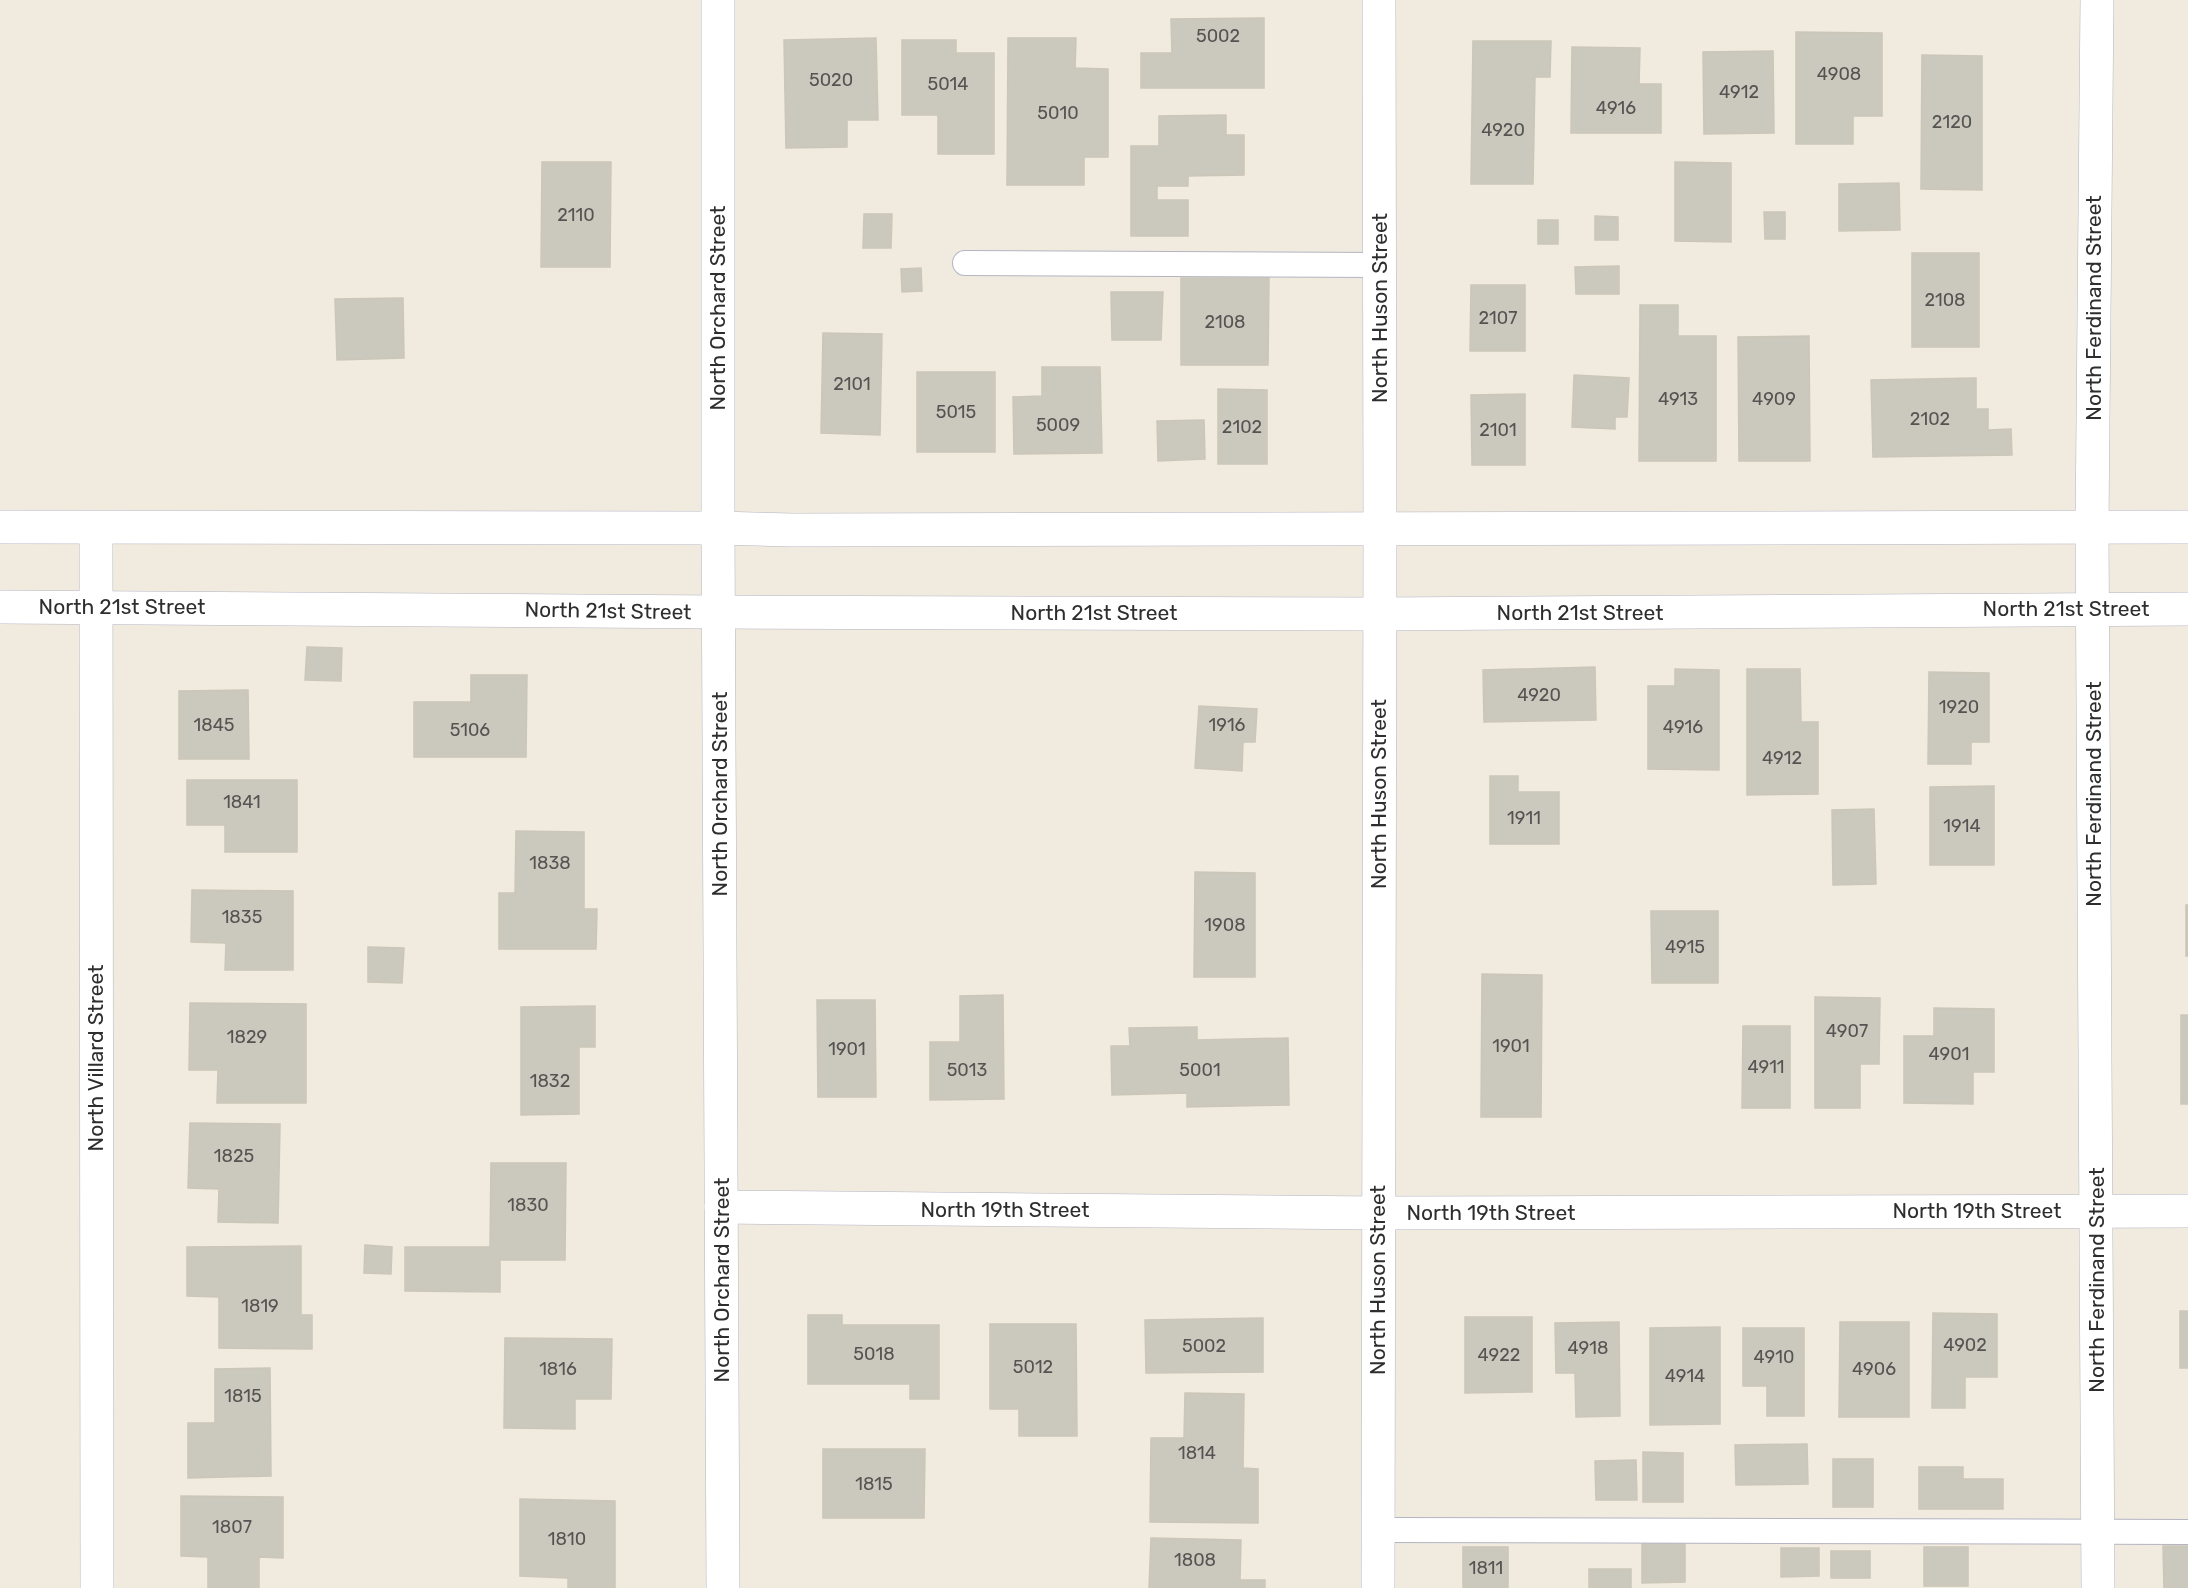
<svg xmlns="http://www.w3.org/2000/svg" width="2188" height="1588" font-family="Rubik,sans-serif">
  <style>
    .building { fill: #cbc8bd; stroke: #ccc6b8; stroke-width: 1.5 }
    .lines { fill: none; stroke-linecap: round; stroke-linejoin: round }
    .service-casing { stroke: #b3b5c2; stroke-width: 26 }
    .minor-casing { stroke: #b3b5c2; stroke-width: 34 }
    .tertiary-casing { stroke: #b3b5c2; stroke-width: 34 }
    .secondary-casing { stroke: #b3b5c2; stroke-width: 34 }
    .service { stroke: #fff; stroke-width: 24 }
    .minor { stroke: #fff; stroke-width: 33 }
    .tertiary { stroke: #fff; stroke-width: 33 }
    .secondary { stroke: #fff; stroke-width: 33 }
    .labels { text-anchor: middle; stroke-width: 6; stroke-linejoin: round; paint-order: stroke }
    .number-label { font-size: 18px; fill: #555452 }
    .street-label { font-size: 21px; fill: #2e2e2e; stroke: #fff }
  </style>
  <rect width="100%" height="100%" fill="#f0eadf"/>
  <!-- building -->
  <path class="building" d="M 1264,18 L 1264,88 L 1141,88 L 1141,53 L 1172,53 L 1171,19 Z
    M 1796,32 L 1882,33 L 1882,116 L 1853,116 L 1853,144 L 1796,144 Z
    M 876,38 L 878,120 L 847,120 L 847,147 L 786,148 L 784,40 Z
    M 1008,38 L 1076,38 L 1075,68 L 1108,69 L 1108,157 L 1084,157 L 1084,185 L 1007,185 Z
    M 902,40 L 956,40 L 956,53 L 994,53 L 994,154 L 938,154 L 938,115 L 902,115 Z
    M 1473,41 L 1551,41 L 1550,77 L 1535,77 L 1533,184 L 1471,184 Z
    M 1572,47 L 1640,48 L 1639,84 L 1661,84 L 1661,133 L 1571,133 Z
    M 1773,51 L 1774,133 L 1704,134 L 1703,52 Z
    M 1922,55 L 1982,56 L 1982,190 L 1921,189 Z
    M 1226,115 L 1226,135 L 1244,135 L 1244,175 L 1188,176 L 1188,186 L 1157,186 L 1157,200 L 1188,200 L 1188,236 L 1131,236 L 1131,146 L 1159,146 L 1159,116 Z
    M 542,162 L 611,162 L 610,267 L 541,267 Z
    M 1675,162 L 1731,163 L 1731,242 L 1675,241 Z
    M 1899,183 L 1900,230 L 1839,231 L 1839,184 Z
    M 1764,212 L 1785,212 L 1785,239 L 1765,239 Z
    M 864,214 L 892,214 L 891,248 L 863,248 Z
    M 1595,216 L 1618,217 L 1618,240 L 1595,240 Z
    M 1538,220 L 1558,220 L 1558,244 L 1538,244 Z
    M 1912,253 L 1979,253 L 1979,347 L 1912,347 Z
    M 1619,266 L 1619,294 L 1576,294 L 1575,267 Z
    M 921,268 L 922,291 L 902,292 L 901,269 Z
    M 1181,278 L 1269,278 L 1268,365 L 1181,365 Z
    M 1471,285 L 1525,285 L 1525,351 L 1470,351 Z
    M 1111,292 L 1163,292 L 1161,340 L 1112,340 Z
    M 403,298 L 404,358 L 337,360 L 335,299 Z
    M 1640,305 L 1678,305 L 1678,336 L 1716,336 L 1716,461 L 1639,461 Z
    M 823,333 L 882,334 L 880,435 L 821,433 Z
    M 1809,336 L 1810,461 L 1739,461 L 1738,337 Z
    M 1042,367 L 1100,367 L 1102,453 L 1014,454 L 1013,397 L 1042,396 Z
    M 917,372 L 995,372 L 995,452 L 917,452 Z
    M 1574,375 L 1629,378 L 1627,417 L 1615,417 L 1615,429 L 1572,427 Z
    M 1976,378 L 1976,409 L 1988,409 L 1988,430 L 2011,429 L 2012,455 L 1873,457 L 1871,380 Z
    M 1218,389 L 1267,390 L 1267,464 L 1218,464 Z
    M 1525,394 L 1525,465 L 1472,465 L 1471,395 Z
    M 1204,420 L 1205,459 L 1158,461 L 1157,421 Z
    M 307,647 L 342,648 L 341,681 L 305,680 Z
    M 1595,667 L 1596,720 L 1484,722 L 1483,670 Z
    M 1675,669 L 1719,670 L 1719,770 L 1648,769 L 1648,686 L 1675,686 Z
    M 1747,669 L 1800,669 L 1801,722 L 1818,722 L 1818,794 L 1747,795 Z
    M 1929,672 L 1989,673 L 1989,742 L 1971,742 L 1971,764 L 1928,764 Z
    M 471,675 L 527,675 L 526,757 L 414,757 L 414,702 L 471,702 Z
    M 248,690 L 249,759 L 179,759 L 179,691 Z
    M 1199,706 L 1257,709 L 1255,742 L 1243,742 L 1242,771 L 1195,768 Z
    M 1490,776 L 1518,776 L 1518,792 L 1559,792 L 1559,844 L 1490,844 Z
    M 187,780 L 297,780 L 297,852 L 225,852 L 225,825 L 187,825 Z
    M 1994,786 L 1994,865 L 1930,865 L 1930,787 Z
    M 1874,809 L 1876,884 L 1833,885 L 1832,810 Z
    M 516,831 L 584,832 L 584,909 L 597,909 L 596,949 L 499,949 L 499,893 L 515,893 Z
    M 1195,872 L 1255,873 L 1255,977 L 1194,977 Z
    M 192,890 L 293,891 L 293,970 L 225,970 L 226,943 L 191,942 Z
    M 2186,905 L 2188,905 L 2188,956 L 2186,956 Z
    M 1651,911 L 1718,911 L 1718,983 L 1652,983 Z
    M 368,947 L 404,948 L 402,983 L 368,982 Z
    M 1482,974 L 1542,975 L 1541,1117 L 1481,1117 Z
    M 1003,995 L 1004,1099 L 930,1100 L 930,1042 L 960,1042 L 960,996 Z
    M 1815,997 L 1880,998 L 1879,1064 L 1860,1064 L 1860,1108 L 1815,1108 Z
    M 817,1000 L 875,1000 L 876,1097 L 818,1097 Z
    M 190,1003 L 306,1004 L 306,1103 L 217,1103 L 218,1070 L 189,1070 Z
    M 595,1006 L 595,1047 L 579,1047 L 579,1114 L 521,1115 L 521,1007 Z
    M 1934,1008 L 1994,1009 L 1994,1072 L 1973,1072 L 1973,1104 L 1904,1103 L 1904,1036 L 1934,1036 Z
    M 2181,1015 L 2188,1015 L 2188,1104 L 2181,1104 Z
    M 1743,1026 L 1790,1026 L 1790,1108 L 1742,1108 Z
    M 1197,1027 L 1197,1040 L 1288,1038 L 1289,1105 L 1187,1107 L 1187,1093 L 1112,1095 L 1111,1046 L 1130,1046 L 1129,1028 Z
    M 190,1123 L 280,1124 L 278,1223 L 218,1222 L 219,1189 L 188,1188 Z
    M 491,1163 L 566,1163 L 565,1260 L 500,1260 L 500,1292 L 405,1291 L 405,1247 L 490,1247 Z
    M 365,1245 L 392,1247 L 391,1274 L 364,1273 Z
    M 301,1246 L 301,1315 L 312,1315 L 312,1349 L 219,1348 L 219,1297 L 187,1296 L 187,1247 Z
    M 2180,1311 L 2188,1311 L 2188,1368 L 2180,1368 Z
    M 1933,1313 L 1997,1314 L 1997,1377 L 1965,1377 L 1965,1408 L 1932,1408 Z
    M 808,1315 L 842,1315 L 842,1325 L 939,1325 L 939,1399 L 910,1399 L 910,1384 L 808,1384 Z
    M 1465,1317 L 1532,1317 L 1532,1392 L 1465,1393 Z
    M 1263,1318 L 1263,1372 L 1146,1373 L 1145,1320 Z
    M 1619,1322 L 1620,1416 L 1576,1417 L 1575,1373 L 1556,1373 L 1555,1323 Z
    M 1840,1322 L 1909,1322 L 1909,1417 L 1839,1417 Z
    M 990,1324 L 1076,1324 L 1077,1436 L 1019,1436 L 1019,1409 L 990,1409 Z
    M 1720,1327 L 1720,1424 L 1650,1425 L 1650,1328 Z
    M 1743,1328 L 1804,1328 L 1804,1416 L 1767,1416 L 1767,1386 L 1743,1386 Z
    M 505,1338 L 612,1339 L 611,1399 L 575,1399 L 575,1429 L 504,1428 Z
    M 270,1368 L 271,1476 L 188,1478 L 188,1423 L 215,1423 L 215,1369 Z
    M 1185,1393 L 1244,1394 L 1243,1468 L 1258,1469 L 1258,1523 L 1150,1522 L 1151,1438 L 1184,1438 Z
    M 1807,1444 L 1808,1484 L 1736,1485 L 1735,1445 Z
    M 823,1449 L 925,1449 L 924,1518 L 823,1518 Z
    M 1643,1452 L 1683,1453 L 1683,1502 L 1643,1502 Z
    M 1833,1459 L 1873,1459 L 1873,1507 L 1833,1507 Z
    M 1636,1460 L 1637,1500 L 1596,1500 L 1595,1461 Z
    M 1919,1467 L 1963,1467 L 1963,1479 L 2003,1479 L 2003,1509 L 1919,1509 Z
    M 181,1496 L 283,1497 L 283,1558 L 259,1557 L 259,1588 L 208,1588 L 208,1557 L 181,1556 Z
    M 520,1499 L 615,1501 L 615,1588 L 568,1588 L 568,1578 L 520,1576 Z
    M 1151,1538 L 1241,1540 L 1240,1580 L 1265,1580 L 1265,1588 L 1149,1588 Z
    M 1642,1544 L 1685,1544 L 1685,1582 L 1642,1583 Z
    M 2163,1546 L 2188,1546 L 2188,1588 L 2164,1588 Z
    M 1463,1547 L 1508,1547 L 1508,1588 L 1463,1588 Z
    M 1924,1547 L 1968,1547 L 1968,1586 L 1924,1586 Z
    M 1781,1548 L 1819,1548 L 1819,1576 L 1781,1577 Z
    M 1831,1551 L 1870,1551 L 1870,1578 L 1831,1578 Z
    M 1589,1569 L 1631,1569 L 1631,1588 L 1589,1588 Z"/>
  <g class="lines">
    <!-- service casing -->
    <g class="service-casing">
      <path id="service" d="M 965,263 L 1380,265
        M 1378,1530 L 2188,1532"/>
    </g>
    <!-- minor casing -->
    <g class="minor-casing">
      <path id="minor" d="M 2097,0 L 2092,527 L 2098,1588
        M 96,528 L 97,1588
        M 721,1207 L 1378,1213 L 2188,1211
        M 1378,1588 L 1380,529 L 1379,0"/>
    </g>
    <!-- tertiary casing -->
    <g class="tertiary-casing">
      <path id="tertiary" d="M 718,0 L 718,528 L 723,1588"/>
    </g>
    <!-- secondary casing -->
    <g class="secondary-casing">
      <path id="secondary" d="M 0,527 L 718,528 L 792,530 L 2188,527
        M 0,607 L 720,612 L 1380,614 L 2188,609"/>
    </g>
    <!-- service -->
    <use href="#service" class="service"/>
    <!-- minor -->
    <use href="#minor" class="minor"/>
    <!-- tertiary -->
    <use href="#tertiary" class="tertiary"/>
    <!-- secondary -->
    <use href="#secondary" class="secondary"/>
  </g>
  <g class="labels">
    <!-- number labels -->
    <g class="number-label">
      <text x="1218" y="42">5002</text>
      <text x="1839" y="80">4908</text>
      <text x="831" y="86">5020</text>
      <text x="948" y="90">5014</text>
      <text x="1739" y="98">4912</text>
      <text x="1616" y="114">4916</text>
      <text x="1058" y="119">5010</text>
      <text x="1952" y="128">2120</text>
      <text x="1503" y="136">4920</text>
      <text x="576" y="221">2110</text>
      <text x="1945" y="306">2108</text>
      <text x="1498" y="324">2107</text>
      <text x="1225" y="328">2108</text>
      <text x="852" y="390">2101</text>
      <text x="1678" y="405">4913</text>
      <text x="1774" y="405">4909</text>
      <text x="956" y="418">5015</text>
      <text x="1930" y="425">2102</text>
      <text x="1058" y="431">5009</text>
      <text x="1242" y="433">2102</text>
      <text x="1498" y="436">2101</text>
      <text x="1539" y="701">4920</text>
      <text x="1959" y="713">1920</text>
      <text x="214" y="731">1845</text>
      <text x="1227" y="731">1916</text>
      <text x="1683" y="733">4916</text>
      <text x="470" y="736">5106</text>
      <text x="1782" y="764">4912</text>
      <text x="242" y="808">1841</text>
      <text x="1524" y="824">1911</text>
      <text x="1962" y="832">1914</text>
      <text x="550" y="869">1838</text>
      <text x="242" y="923">1835</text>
      <text x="1225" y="931">1908</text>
      <text x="1685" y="953">4915</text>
      <text x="1847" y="1037">4907</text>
      <text x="247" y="1043">1829</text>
      <text x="1511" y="1052">1901</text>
      <text x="847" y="1055">1901</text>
      <text x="1949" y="1060">4901</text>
      <text x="1766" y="1073">4911</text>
      <text x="967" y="1076">5013</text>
      <text x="1200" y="1076">5001</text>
      <text x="550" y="1087">1832</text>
      <text x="234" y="1162">1825</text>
      <text x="528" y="1211">1830</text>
      <text x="260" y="1312">1819</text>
      <text x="1965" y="1351">4902</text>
      <text x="1204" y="1352">5002</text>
      <text x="1588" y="1354">4918</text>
      <text x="874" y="1360">5018</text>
      <text x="1499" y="1361">4922</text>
      <text x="1774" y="1363">4910</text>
      <text x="1033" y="1373">5012</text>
      <text x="558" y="1375">1816</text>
      <text x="1874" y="1375">4906</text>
      <text x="1685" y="1382">4914</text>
      <text x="243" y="1402">1815</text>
      <text x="1197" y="1459">1814</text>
      <text x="874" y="1490">1815</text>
      <text x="232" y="1533">1807</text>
      <text x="567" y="1545">1810</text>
      <text x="1195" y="1566">1808</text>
      <text x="1486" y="1574">1811</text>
    </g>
    <!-- street labels -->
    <g class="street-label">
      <text transform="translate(718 308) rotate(-90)" y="7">North Orchard Street</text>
      <text transform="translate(1380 308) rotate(-90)" y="7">North Huson Street</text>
      <text transform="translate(2094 308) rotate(-90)" y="7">North Ferdinand Street</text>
      <text x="122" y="614">North 21st Street</text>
      <text x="2066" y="616">North 21st Street</text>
      <text transform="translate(608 611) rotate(1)" y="7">North 21st Street</text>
      <text x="1094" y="620">North 21st Street</text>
      <text x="1580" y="620">North 21st Street</text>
      <text transform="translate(720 794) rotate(-90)" y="7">North Orchard Street</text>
      <text transform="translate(1379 794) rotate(-90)" y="7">North Huson Street</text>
      <text transform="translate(2094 794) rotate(-90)" y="7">North Ferdinand Street</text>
      <text transform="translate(96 1058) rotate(-90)" y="7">North Villard Street</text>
      <text x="1005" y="1217">North 19th Street</text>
      <text x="1977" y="1218">North 19th Street</text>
      <text x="1491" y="1220">North 19th Street</text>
      <text transform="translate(722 1280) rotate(-90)" y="7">North Orchard Street</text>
      <text transform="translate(1378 1280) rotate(-90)" y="7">North Huson Street</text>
      <text transform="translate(2097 1280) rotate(-90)" y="7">North Ferdinand Street</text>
    </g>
  </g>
</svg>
